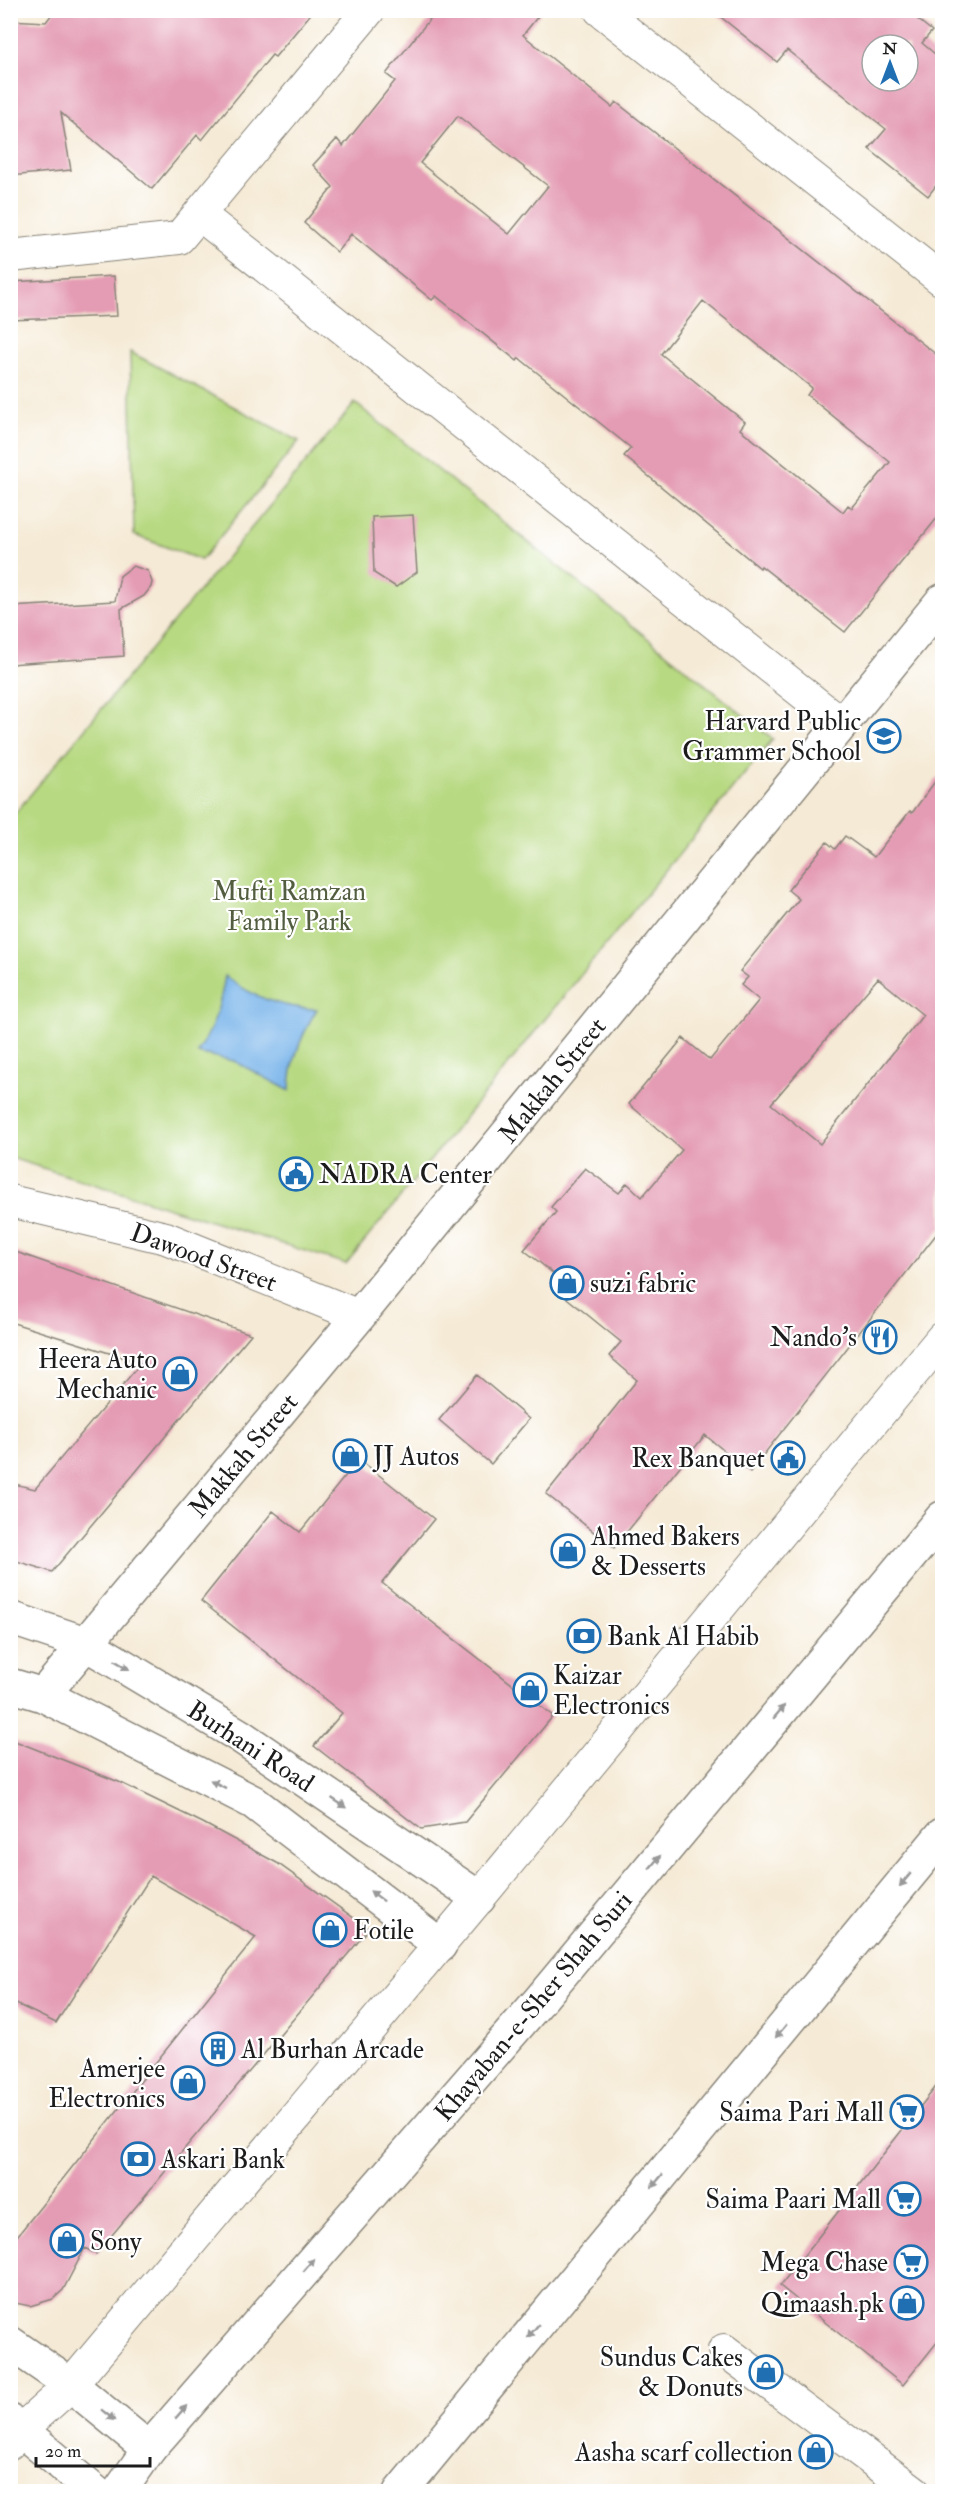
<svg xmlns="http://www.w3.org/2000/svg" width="953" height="2502" font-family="'IM FELL Double Pica',serif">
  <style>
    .green { fill: #b7d981; stroke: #6a7a4e; stroke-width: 1.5 }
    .water { fill: #78b4ea; stroke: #4a6883; stroke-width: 1.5 }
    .building { fill: #e49bb4; fill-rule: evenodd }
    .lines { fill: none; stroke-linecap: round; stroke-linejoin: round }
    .minor-casing { stroke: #888378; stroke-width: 34 }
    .tertiary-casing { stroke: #888378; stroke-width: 36 }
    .primary-casing { stroke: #888378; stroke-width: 36 }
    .minor { stroke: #fff; stroke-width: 32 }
    .tertiary { stroke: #fff; stroke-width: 33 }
    .primary { stroke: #fff; stroke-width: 33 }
    .oneway { fill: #999 }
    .labels { text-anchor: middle; stroke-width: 4.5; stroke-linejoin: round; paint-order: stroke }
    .poi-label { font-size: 26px; fill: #1c1c1c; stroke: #fff; text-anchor: end }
    .park-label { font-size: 26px; fill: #525e3f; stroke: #fff }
    .street-label { font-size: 26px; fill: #1c1c1c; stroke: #fff }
  </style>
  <rect width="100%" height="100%" fill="#fff"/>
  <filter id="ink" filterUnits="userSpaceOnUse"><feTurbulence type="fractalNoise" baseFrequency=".0167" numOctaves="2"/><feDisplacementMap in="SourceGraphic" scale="12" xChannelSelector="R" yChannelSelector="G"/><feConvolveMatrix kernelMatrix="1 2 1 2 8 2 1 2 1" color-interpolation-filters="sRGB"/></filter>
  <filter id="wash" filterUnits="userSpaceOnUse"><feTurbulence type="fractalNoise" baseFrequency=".008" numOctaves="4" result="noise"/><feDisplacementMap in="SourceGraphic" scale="24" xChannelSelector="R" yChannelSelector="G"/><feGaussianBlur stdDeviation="1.35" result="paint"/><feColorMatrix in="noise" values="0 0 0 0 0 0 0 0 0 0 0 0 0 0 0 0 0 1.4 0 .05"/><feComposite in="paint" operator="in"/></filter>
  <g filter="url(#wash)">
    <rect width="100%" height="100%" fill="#f5ead5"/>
    <!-- green -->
    <path class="green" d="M 130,352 L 299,441 L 201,560 L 134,535 Z
      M 355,403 L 773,739 L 346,1264 L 11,1158 L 11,818 Z"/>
    <!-- water -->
    <path class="water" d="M 225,976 C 252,997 281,1008 317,1009 C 302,1034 290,1061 290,1091 L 234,1061 L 197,1053 C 214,1028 220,1006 225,976 Z"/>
    <g id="blocks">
      <!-- building -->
      <path class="building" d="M 55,10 L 314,10 L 275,57 L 272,55 L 202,140 L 197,135 L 152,189 L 61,113 L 71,170 L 10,176 L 10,20 L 46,22 Z
        M 437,10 L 543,10 L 523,35 L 612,107 L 616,102 L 942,359 L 942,512 L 845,632 L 761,566 L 760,568 L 624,456 L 631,448 L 519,358 L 517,361 L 436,296 L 432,300 L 351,234 L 337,252 L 304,223 L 333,187 L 313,165 L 337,139 L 343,146 L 395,81 L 386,74 ZM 458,116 L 548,186 L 509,234 L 420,163 ZM 703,301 L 812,388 L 807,395 L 890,462 L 852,508 L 848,505 L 843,512 L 740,429 L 745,422 L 661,354 Z
        M 712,10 L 906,10 L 932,31 L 922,43 L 942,60 L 942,178 L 928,196 L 869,149 L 886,129 L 787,50 L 777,62 ZM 872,45 L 908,45 L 908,81 L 872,81 Z
        M 114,276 L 117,316 L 10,320 L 10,282 Z
        M 413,515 L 417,572 L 396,587 L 374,573 L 372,517 Z
        M 133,566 L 148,571 L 152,582 L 151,587 L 144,596 L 121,609 L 124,656 L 10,664 L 10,607 L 115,601 L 120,576 Z
        M 942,772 L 942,1227 L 750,1472 L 705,1435 L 614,1548 L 546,1494 L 637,1380 L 609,1356 L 621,1342 L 552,1286 L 559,1278 L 524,1250 L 556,1212 L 551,1207 L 585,1168 L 619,1193 L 627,1183 L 642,1197 L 682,1150 L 629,1104 L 683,1038 L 710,1060 L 759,1000 L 741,985 L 748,977 L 740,971 L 799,899 L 788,890 L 827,842 L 835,849 L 845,836 L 874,857 L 910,811 L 912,813 ZM 878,978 L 923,1015 L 820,1144 L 771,1104 Z
        M 10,1250 L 251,1334 L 52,1572 L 10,1559 L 10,1483 L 35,1489 L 141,1363 L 10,1322 Z
        M 477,1375 L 529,1419 L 491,1464 L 439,1420 Z
        M 359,1459 L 434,1519 L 382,1583 L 553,1716 L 465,1822 L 421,1829 L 314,1746 L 342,1713 L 201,1601 L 273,1511 L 300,1532 Z
        M 10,1739 L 119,1782 L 203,1823 L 277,1863 L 369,1929 L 96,2254 L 85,2248 L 63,2290 L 53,2299 L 30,2306 L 10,2302 L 10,2245 L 256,1937 L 151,1876 L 56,2023 L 10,2001 Z
        M 942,2079 L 942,2336 L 903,2385 L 780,2286 Z"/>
    </g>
  </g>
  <g filter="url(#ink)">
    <use href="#blocks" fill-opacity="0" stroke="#888378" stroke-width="1.5"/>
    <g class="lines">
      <!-- minor casing -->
      <g class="minor-casing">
        <path id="minor" d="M 600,10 L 942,280
          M 200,215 L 842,724
          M 10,256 L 179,238 L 369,10
          M 10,1201 L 166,1238 L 359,1316
          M 724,2350 L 915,2492
          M 10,2443 L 22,2429 L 71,2385 L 479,1898 L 942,1338"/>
      </g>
      <!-- tertiary casing -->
      <g class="tertiary-casing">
        <path id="tertiary" d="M 10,1618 L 85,1643 L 240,1736 L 479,1898
          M 10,1685 L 43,1695 L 253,1802 L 440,1945
          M 43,1695 L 359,1316 L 942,601
          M 10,2343 L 71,2385 L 149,2449
          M 10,2421 L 95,2492"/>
      </g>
      <!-- primary casing -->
      <g class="primary-casing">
        <path id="primary" d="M 119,2492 L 149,2449 L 539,2001 L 942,1518
          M 400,2492 L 942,1835"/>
      </g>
      <!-- minor -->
      <use href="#minor" class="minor"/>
      <!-- tertiary -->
      <use href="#tertiary" class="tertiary"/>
      <!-- primary -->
      <use href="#primary" class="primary"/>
    </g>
    <!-- one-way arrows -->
    <defs><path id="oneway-solid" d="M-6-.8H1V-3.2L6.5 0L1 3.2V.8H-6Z" transform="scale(1.5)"/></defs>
    <g class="oneway">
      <use href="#oneway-solid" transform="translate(122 1665) rotate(31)"/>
      <use href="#oneway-solid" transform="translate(779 1712) rotate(-50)"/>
      <use href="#oneway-solid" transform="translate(218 1784) rotate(-153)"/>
      <use href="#oneway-solid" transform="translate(339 1803) rotate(34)"/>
      <use href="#oneway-solid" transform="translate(655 1862) rotate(-50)"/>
      <use href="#oneway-solid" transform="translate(905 1880) rotate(130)"/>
      <use href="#oneway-solid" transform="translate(377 1896) rotate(-143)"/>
      <use href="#oneway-solid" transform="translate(781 2031) rotate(130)"/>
      <use href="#oneway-solid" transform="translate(657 2181) rotate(130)"/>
      <use href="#oneway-solid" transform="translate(309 2265) rotate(-49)"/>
      <use href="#oneway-solid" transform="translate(533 2331) rotate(130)"/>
      <use href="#oneway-solid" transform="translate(181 2412) rotate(-49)"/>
      <use href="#oneway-solid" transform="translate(108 2415) rotate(39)"/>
    </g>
  </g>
  <!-- icons -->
  <defs>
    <g id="school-ring" transform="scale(1.725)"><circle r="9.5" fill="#fff" stroke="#1f6fb2" stroke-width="1.5"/><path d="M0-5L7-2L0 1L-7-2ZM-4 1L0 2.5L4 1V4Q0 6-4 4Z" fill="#1f6fb2"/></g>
    <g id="civic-ring" transform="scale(1.725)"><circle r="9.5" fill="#fff" stroke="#1f6fb2" stroke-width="1.5"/><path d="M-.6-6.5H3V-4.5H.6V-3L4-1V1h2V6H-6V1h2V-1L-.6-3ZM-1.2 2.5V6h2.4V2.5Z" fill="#1f6fb2"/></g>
    <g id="shop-ring" transform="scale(1.725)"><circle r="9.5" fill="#fff" stroke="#1f6fb2" stroke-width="1.5"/><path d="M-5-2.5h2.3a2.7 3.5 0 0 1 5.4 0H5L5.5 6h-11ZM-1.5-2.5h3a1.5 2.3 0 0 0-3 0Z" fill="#1f6fb2"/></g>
    <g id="restaurant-ring" transform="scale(1.725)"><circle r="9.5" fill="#fff" stroke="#1f6fb2" stroke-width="1.5"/><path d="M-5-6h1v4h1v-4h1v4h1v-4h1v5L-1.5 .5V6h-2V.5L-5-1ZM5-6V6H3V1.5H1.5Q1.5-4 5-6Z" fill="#1f6fb2"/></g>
    <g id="bank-ring" transform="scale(1.725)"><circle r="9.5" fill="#fff" stroke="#1f6fb2" stroke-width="1.5"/><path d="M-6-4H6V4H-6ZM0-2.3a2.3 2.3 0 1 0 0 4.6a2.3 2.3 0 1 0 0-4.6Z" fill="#1f6fb2"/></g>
    <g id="building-ring" transform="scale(1.725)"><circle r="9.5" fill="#fff" stroke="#1f6fb2" stroke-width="1.5"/><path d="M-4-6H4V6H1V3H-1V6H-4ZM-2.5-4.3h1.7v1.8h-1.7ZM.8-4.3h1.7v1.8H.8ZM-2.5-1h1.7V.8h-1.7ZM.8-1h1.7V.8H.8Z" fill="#1f6fb2"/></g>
    <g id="supermarket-ring" transform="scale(1.725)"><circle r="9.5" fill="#fff" stroke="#1f6fb2" stroke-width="1.5"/><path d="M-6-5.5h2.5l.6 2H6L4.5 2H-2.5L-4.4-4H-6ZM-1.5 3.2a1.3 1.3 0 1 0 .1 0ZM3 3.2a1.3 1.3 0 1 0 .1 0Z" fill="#1f6fb2"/></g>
  </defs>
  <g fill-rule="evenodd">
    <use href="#school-ring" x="884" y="736"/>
    <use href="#civic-ring" x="296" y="1174"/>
    <use href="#shop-ring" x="567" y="1283"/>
    <use href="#restaurant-ring" x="880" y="1337"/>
    <use href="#shop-ring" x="180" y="1374"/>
    <use href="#shop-ring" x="350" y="1456"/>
    <use href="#civic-ring" x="788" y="1458"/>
    <use href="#shop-ring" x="568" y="1551"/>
    <use href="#bank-ring" x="584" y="1636"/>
    <use href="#shop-ring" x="530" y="1690"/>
    <use href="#shop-ring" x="330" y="1930"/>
    <use href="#building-ring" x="218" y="2049"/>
    <use href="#shop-ring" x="188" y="2083"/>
    <use href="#supermarket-ring" x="907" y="2112"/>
    <use href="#bank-ring" x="138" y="2159"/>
    <use href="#supermarket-ring" x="904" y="2199"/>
    <use href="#shop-ring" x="67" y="2241"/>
    <use href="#supermarket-ring" x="911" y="2262"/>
    <use href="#shop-ring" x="907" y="2303"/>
    <use href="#shop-ring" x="766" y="2372"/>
    <use href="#shop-ring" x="816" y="2452"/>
  </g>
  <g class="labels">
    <!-- poi labels -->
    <g class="poi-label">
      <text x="861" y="730">Harvard Public<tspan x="861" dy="30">Grammer School</tspan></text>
      <text x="319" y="1183" text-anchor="start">NADRA Center</text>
      <text x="590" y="1292" text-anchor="start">suzi fabric</text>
      <text x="857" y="1346">Nando's</text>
      <text x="157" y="1368">Heera Auto<tspan x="157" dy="30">Mechanic</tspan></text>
      <text x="373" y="1465" text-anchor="start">JJ Autos</text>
      <text x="765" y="1467">Rex Banquet</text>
      <text x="591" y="1545" text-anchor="start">Ahmed Bakers<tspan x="591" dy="30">&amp; Desserts</tspan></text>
      <text x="607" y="1645" text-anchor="start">Bank Al Habib</text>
      <text x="553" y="1684" text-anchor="start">Kaizar<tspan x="553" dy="30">Electronics</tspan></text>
      <text x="353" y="1939" text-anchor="start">Fotile</text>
      <text x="241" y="2058" text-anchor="start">Al Burhan Arcade</text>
      <text x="165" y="2077">Amerjee<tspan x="165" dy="30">Electronics</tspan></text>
      <text x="884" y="2121">Saima Pari Mall</text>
      <text x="161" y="2168" text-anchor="start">Askari Bank</text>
      <text x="881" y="2208">Saima Paari Mall</text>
      <text x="90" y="2250" text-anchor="start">Sony</text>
      <text x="888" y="2271">Mega Chase</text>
      <text x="884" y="2312">Qimaash.pk</text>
      <text x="743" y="2366">Sundus Cakes<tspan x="743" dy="30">&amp; Donuts</tspan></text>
      <text x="793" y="2461">Aasha scarf collection</text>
    </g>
    <!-- park labels -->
    <g class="park-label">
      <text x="289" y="900">Mufti Ramzan<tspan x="289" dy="30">Family Park</tspan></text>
    </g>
    <!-- street labels -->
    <g class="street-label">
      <text transform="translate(552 1080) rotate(-51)" y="9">Makkah Street</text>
      <text transform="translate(204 1257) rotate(20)" y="9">Dawood Street</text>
      <text transform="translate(243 1455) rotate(-50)" y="9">Makkah Street</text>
      <text transform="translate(251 1746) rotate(33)" y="9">Burhani Road</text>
      <text transform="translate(533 2006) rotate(-50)" y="9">Khayaban-e-Sher Shah Suri</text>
    </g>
  </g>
  <!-- margin -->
  <rect width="953" height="2502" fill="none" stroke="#fff" stroke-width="36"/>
  <!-- north arrow -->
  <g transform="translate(890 63)"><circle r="28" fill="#ffffff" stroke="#a4a4a4" stroke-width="1.5"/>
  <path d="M0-4.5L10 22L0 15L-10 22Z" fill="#1f6fb2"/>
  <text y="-9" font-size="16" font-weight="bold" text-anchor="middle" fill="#1c1c1c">N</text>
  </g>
  <!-- scale -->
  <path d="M36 2457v9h114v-9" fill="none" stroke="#1c1c1c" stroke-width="3"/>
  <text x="45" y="2457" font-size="18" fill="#1c1c1c" stroke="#ffffff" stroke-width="4.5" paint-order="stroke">20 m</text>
</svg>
